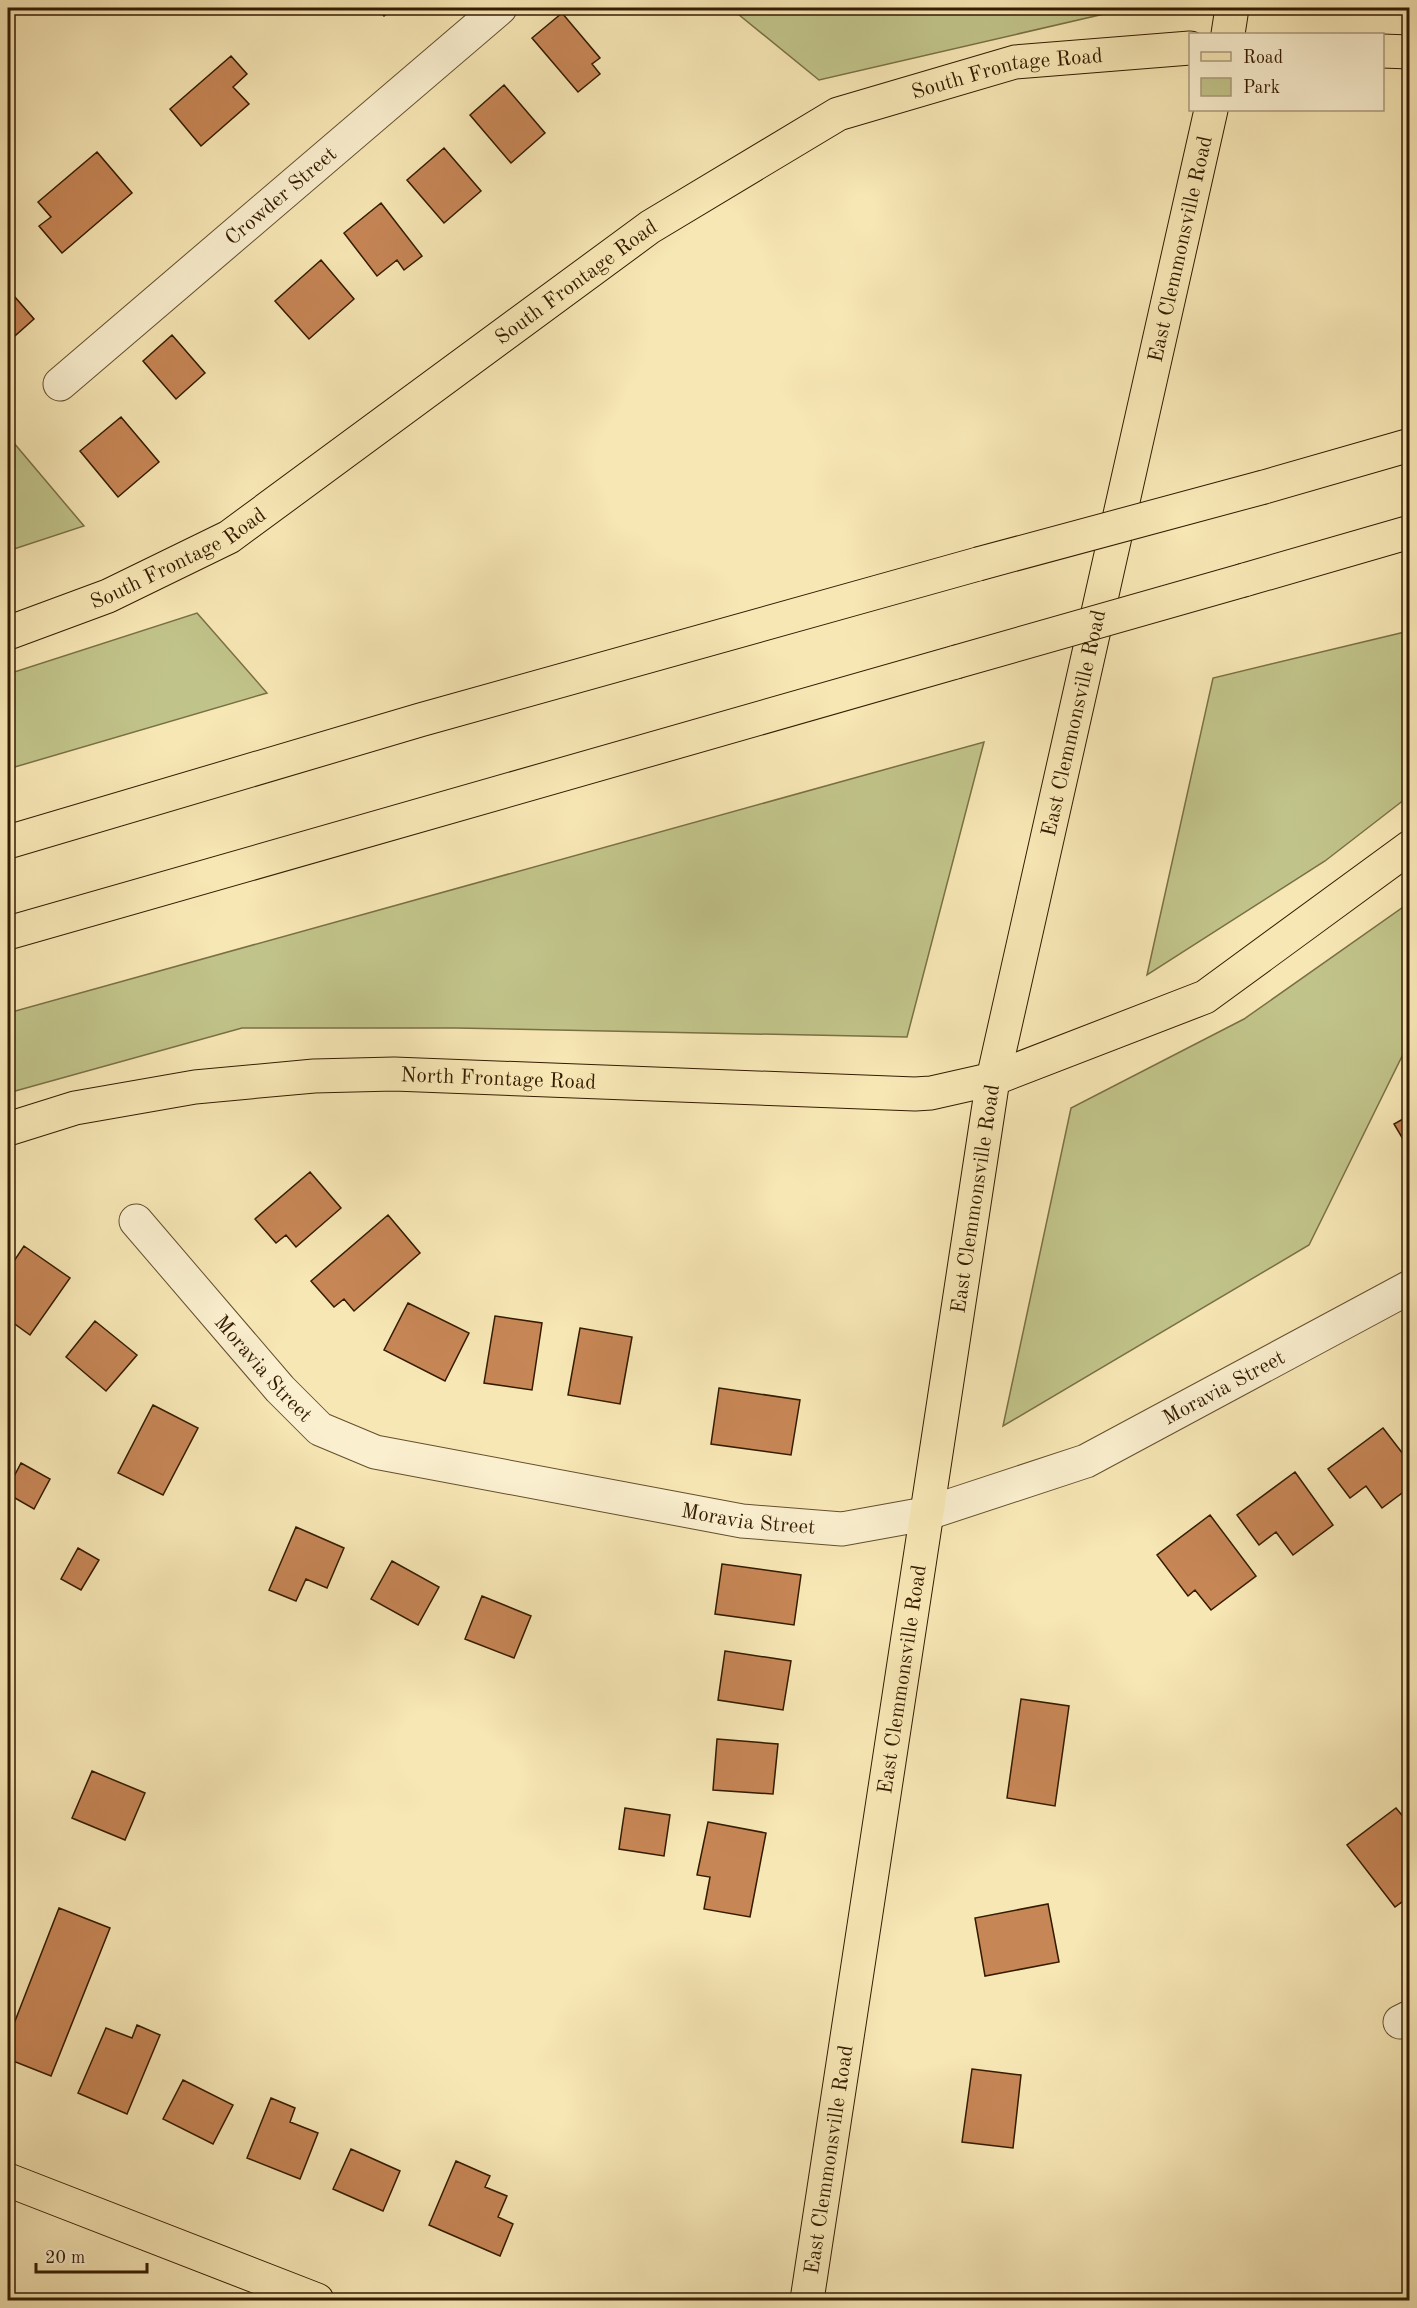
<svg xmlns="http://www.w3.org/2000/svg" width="1417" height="2308" font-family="'Old Standard TT',serif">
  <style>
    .green { fill: #c1c48a; stroke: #7a7045; stroke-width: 1.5 }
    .building { fill: #c78656; stroke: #341b00; stroke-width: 1.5 }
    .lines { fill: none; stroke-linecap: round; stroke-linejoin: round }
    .minor-casing { stroke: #654e2d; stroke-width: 35 }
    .major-casing { stroke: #341b00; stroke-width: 35 }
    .highway-casing { stroke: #341b00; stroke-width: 35 }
    .minor { stroke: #faefcf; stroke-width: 33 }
    .major { stroke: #f7e7b5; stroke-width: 33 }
    .highway { stroke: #f7e7b5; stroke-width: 33 }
    .highway-bridge-casing { stroke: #341b00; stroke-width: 35; stroke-linecap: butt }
    .highway-bridge { stroke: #f7e7b5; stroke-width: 33 }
    .labels { text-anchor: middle; stroke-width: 4.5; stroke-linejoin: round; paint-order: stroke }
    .street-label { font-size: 21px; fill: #341b00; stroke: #faefcf }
  </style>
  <rect width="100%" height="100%" fill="#f7e7b5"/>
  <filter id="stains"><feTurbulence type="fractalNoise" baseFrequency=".00333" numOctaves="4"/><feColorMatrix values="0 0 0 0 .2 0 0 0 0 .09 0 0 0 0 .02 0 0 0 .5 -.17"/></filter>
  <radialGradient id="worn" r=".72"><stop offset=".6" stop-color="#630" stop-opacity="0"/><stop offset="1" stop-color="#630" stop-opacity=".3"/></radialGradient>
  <!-- green -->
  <path class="green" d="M 746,8 L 1130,8 L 819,80 L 738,14 Z
    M 8,436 L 84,526 L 8,551 Z
    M 197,613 L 267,693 L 8,769 L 8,674 Z
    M 1409,631 L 1409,796 L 1325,861 L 1147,975 L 1213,678 Z
    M 984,742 L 907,1037 L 456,1028 L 242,1028 L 8,1093 L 8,1013 Z
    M 1409,903 L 1409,1042 L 1309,1245 L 1003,1426 L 1071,1108 L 1244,1019 Z"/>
  <!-- building -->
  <path class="building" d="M 377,8 L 394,8 L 384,16 Z
    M 562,13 L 600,58 L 592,64 L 600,74 L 578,92 L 532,38 Z
    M 231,56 L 247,74 L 233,87 L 249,104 L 201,146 L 170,109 Z
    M 504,85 L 545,133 L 511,163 L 470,115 Z
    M 444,148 L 481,191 L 444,223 L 407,180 Z
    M 97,152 L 132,193 L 62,253 L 39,226 L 51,217 L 38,202 Z
    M 381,203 L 422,256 L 404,270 L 397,260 L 377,276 L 344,233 Z
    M 321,260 L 354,299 L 309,339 L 275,301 Z
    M 8,289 L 34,319 L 8,342 Z
    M 172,335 L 205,373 L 176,399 L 143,361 Z
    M 121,417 L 159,462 L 118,497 L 80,451 Z
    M 1410,1115 L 1410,1151 L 1394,1124 Z
    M 310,1172 L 341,1208 L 296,1247 L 286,1235 L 276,1243 L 255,1219 Z
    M 388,1215 L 420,1253 L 354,1311 L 344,1299 L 334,1307 L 311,1281 Z
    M 24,1246 L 70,1278 L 30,1335 L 8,1319 L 8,1270 Z
    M 408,1303 L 469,1333 L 445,1381 L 384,1350 Z
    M 495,1316 L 542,1323 L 532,1390 L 484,1383 Z
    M 95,1321 L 137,1355 L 106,1391 L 66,1357 Z
    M 580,1328 L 632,1337 L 620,1404 L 568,1395 Z
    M 719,1388 L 800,1400 L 791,1455 L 711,1444 Z
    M 153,1405 L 198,1428 L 163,1495 L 118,1473 Z
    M 1383,1428 L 1410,1463 L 1410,1487 L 1382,1508 L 1366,1486 L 1350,1498 L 1328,1469 Z
    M 21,1463 L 50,1479 L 34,1509 L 8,1494 L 8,1488 Z
    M 1295,1472 L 1333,1525 L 1293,1555 L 1276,1532 L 1259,1545 L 1237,1515 Z
    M 1210,1515 L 1256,1576 L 1211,1610 L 1195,1590 L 1188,1596 L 1157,1555 Z
    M 296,1527 L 344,1548 L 327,1588 L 306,1579 L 296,1601 L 269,1590 Z
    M 78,1548 L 99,1560 L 81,1590 L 61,1579 Z
    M 392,1561 L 439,1587 L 418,1625 L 371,1599 Z
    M 722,1564 L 801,1575 L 794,1625 L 715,1614 Z
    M 482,1596 L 531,1616 L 514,1658 L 465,1639 Z
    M 725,1651 L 791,1661 L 783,1710 L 718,1700 Z
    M 1021,1699 L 1069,1706 L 1055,1806 L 1007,1798 Z
    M 717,1739 L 778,1744 L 773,1794 L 713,1790 Z
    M 92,1771 L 145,1793 L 125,1840 L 72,1818 Z
    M 625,1808 L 670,1815 L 664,1856 L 619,1849 Z
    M 1396,1808 L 1410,1825 L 1410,1896 L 1395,1907 L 1347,1845 Z
    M 708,1822 L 766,1833 L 750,1917 L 704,1909 L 710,1877 L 697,1875 Z
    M 1048,1904 L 1059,1962 L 985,1976 L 975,1918 Z
    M 59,1908 L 110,1928 L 51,2076 L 8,2059 L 8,2039 Z
    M 137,2025 L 160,2035 L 127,2114 L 78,2093 L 106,2028 L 132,2038 Z
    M 972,2069 L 1021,2075 L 1013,2148 L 962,2142 Z
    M 183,2080 L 233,2105 L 213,2144 L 163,2119 Z
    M 271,2098 L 295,2108 L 290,2122 L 318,2133 L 300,2179 L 247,2158 Z
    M 351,2149 L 400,2171 L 383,2211 L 333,2189 Z
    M 456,2161 L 490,2176 L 485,2187 L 507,2196 L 498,2217 L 513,2224 L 500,2256 L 429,2225 Z"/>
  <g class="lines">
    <!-- minor casing -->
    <g class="minor-casing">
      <g id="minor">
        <path id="s1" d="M 60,384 L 500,8"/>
        <path id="s2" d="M 136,1221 L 280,1389 L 320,1429 L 375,1452 L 742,1521 L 842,1529 L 925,1514 L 1086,1461 L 1410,1287"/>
        <path d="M 1400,2022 L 1410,2017"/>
      </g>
    </g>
    <!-- major casing -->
    <g class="major-casing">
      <g id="major">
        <path d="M 1228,34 L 1232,8"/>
        <path id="s3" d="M 8,633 L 108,596 L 229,537 L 650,227 L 838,114 L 1015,62 L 1190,48"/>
        <path id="s4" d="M 8,1129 L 75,1108 L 195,1087 L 314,1076 L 394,1074 L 915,1094 L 931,1093 L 993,1079"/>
        <path d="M 8,2180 L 317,2300"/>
        <path id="s5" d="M 807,2300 L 993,1079 L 1211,110"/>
      </g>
    </g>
    <!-- highway casing -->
    <g class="highway-casing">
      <path id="highway" d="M 1382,51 L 1410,52
        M 1264,487 L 1410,445
        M 1244,580 L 1410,532
        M 8,842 L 420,720 L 978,564
        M 8,933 L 956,662
        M 993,1079 L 1205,997 L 1410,847"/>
    </g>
    <!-- minor -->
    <use href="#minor" class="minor"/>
    <!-- major -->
    <use href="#major" class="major"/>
    <!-- highway -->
    <use href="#highway" class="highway"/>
    <!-- highway-bridge casing -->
    <g class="highway-bridge-casing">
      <path id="highway-bridge" d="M 978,564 L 1264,487
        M 956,662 L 1244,580"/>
    </g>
    <!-- highway-bridge -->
    <use href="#highway-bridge" class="highway-bridge"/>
  </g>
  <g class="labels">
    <!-- street labels -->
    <g class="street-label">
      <text dy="7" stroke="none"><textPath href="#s3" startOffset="1158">South Frontage Road</textPath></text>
      <text dy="7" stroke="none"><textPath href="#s1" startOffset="290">Crowder Street</textPath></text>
      <text dy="7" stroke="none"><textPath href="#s5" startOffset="2086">East Clemmonsville Road</textPath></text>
      <text dy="7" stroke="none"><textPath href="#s3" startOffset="672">South Frontage Road</textPath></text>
      <text dy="7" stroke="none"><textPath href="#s3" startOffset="186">South Frontage Road</textPath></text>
      <text dy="7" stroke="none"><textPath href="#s5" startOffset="1600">East Clemmonsville Road</textPath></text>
      <text dy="7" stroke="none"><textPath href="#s4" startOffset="496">North Frontage Road</textPath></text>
      <text dy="7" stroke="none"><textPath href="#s5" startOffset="1114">East Clemmonsville Road</textPath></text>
      <text dy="7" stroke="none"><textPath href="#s2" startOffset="195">Moravia Street</textPath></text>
      <text dy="7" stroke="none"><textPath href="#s2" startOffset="1221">Moravia Street</textPath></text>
      <text dy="7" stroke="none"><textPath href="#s2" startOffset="717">Moravia Street</textPath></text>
      <text dy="7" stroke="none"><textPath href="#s5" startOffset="628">East Clemmonsville Road</textPath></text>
      <text dy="7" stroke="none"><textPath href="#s5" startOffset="142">East Clemmonsville Road</textPath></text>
    </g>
  </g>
  <!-- margin -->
  <rect width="1417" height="2308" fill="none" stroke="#f7e7b5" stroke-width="30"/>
  <rect x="9" y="9" width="1399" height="2290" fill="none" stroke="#341b00" stroke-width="3"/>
  <rect x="15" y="15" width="1387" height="2278" fill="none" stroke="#341b00" stroke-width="1.5"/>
  <!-- legend -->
  <rect x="1189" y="33" width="195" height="78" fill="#faefcf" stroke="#ab9a7c" stroke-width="1.5"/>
  <rect x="1201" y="52" width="30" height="9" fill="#f7e7b5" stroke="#ab9a7c" stroke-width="1.5"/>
  <text x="1243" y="63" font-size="18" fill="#341b00">Road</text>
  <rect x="1201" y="78" width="30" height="18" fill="#c1c48a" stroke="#ab9a7c" stroke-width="1.5"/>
  <text x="1243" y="93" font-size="18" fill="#341b00">Park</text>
  <!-- scale -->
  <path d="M36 2263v9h111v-9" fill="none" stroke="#341b00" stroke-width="3"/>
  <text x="45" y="2263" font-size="18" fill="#341b00" stroke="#faefcf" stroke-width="4.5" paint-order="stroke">20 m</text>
  <rect width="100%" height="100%" filter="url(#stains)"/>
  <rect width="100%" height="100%" fill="url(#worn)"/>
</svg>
